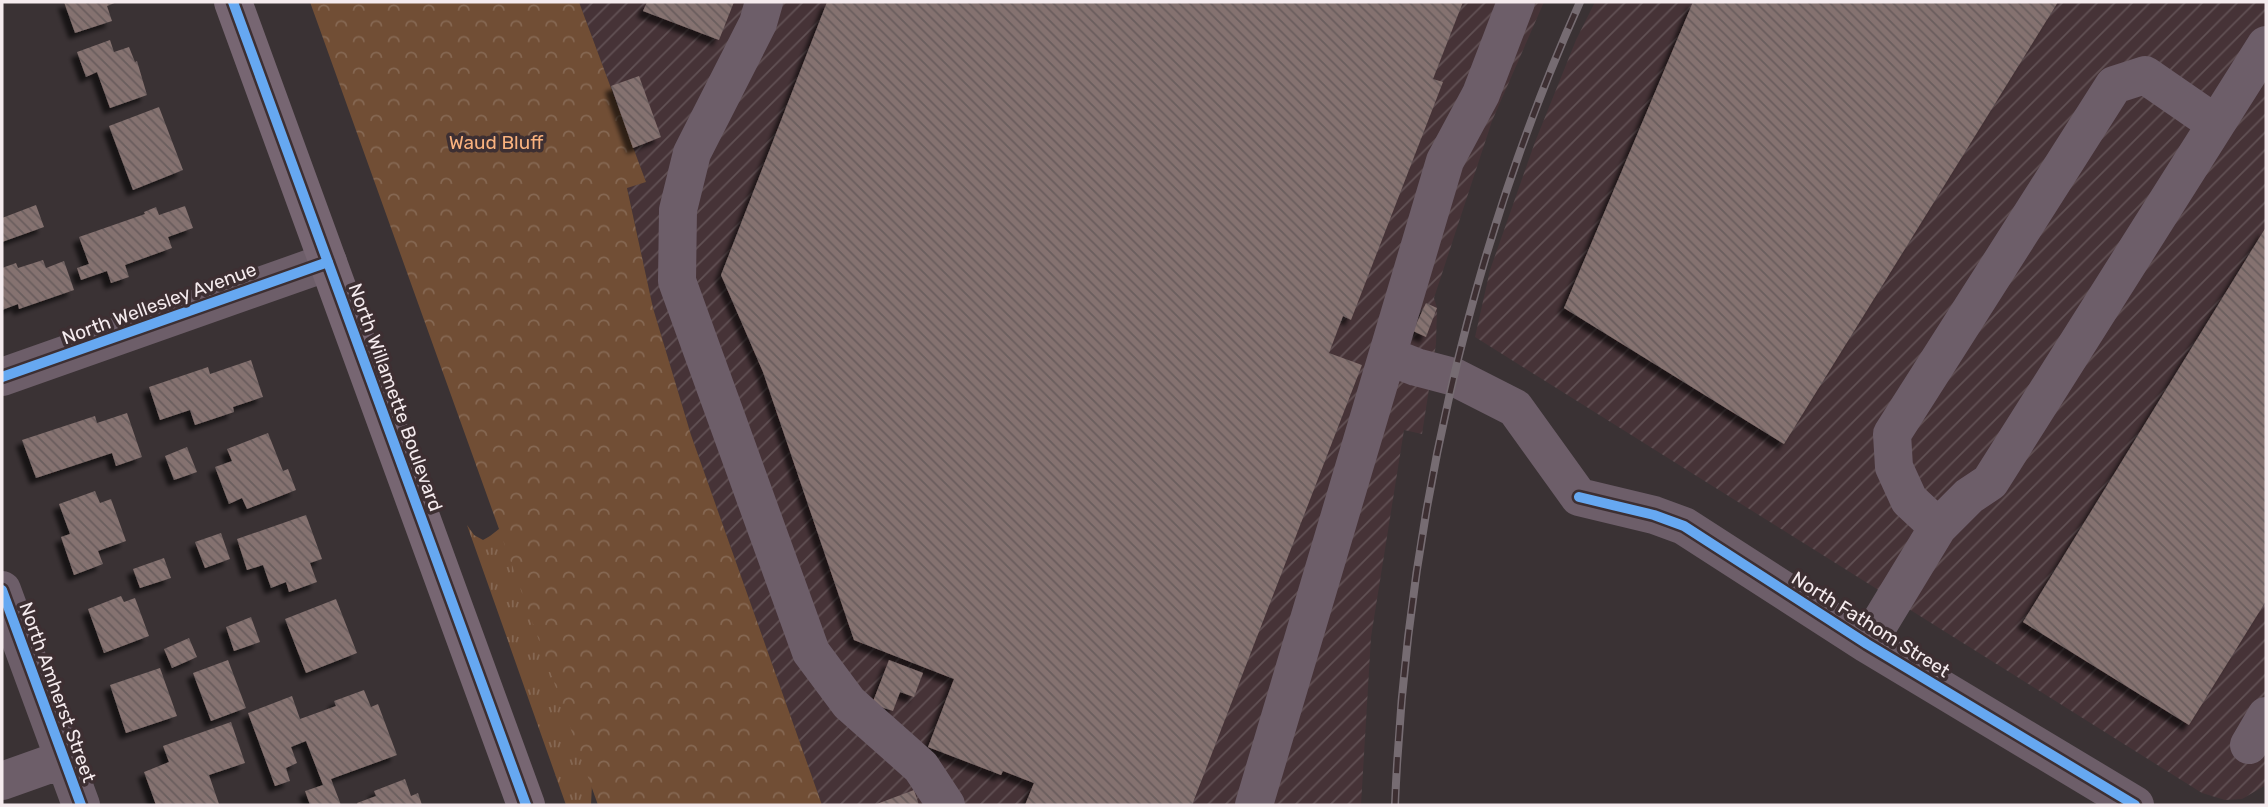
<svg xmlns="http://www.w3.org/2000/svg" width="2268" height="807" font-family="Rubik,sans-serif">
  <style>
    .industrial { fill: url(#industrial-furrows) }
    .grass { fill: url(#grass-tufts) }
    .park { fill: url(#park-crowns) }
    .building { fill: url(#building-back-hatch); filter: url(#shadow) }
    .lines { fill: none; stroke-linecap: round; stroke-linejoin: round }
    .minor { stroke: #6d5e69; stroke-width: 38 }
    .major { stroke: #776672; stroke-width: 38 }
    .rail-casing { stroke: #766c72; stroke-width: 8 }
    .rail { stroke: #3d2f32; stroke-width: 5; stroke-dasharray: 16; stroke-linecap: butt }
    .cycleway-casing { stroke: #3d2f32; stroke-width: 15 }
    .cycleway { stroke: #66a8f1; stroke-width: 10 }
    .labels { text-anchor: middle; stroke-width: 7; stroke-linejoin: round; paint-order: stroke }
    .park-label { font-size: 19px; fill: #f9b17e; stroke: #3d2f32 }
    .street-label { font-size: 19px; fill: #f5ebee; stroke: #3d2f32 }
  </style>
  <defs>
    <pattern id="industrial-furrows" width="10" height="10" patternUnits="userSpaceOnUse" patternTransform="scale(1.75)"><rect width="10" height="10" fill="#463337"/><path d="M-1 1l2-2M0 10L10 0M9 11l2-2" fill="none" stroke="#615154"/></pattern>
    <pattern id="grass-tufts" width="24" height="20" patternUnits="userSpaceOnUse" patternTransform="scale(1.75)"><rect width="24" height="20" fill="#714e35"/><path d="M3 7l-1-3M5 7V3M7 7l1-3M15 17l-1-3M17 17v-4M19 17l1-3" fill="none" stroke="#866853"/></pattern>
    <pattern id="park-crowns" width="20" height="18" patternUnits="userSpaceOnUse" patternTransform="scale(1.75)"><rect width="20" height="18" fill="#714e35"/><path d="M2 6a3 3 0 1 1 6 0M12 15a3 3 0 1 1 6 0" fill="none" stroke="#866853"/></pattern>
    <pattern id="building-back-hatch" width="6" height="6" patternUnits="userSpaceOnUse" patternTransform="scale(1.75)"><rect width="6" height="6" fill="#857270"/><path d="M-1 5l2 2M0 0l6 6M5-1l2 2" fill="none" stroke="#6a5e5e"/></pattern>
    <filter id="shadow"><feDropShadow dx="-6" dy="6" stdDeviation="2" flood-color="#0009"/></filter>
  </defs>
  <rect width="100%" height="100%" fill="#3a3234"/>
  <!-- industrial -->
  <path class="industrial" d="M 579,2 L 1544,2 L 1492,121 L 1434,298 L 1437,308 L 1436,344 L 1422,434 L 1404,430 L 1371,637 L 1361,805 L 822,805 L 691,435 L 653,308 L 627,187 L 646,182 Z
    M 1595,2 L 2266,2 L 2266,785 L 2242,799 L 2225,800 L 2202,793 L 1475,337 L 1490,270 L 1535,142 L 1576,40 Z"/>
  <!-- grass -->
  <path class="grass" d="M 513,519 L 593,763 L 591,805 L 566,805 L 467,525 L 474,535 L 483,540 C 494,535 501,526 513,519 Z"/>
  <!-- park -->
  <path class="park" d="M 310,2 L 579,2 L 646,182 L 627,188 L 653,308 L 691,435 L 822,805 L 598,805 Z"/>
  <!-- building -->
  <path class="building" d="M 64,2 L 117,2 L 107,6 L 112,21 L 75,33 Z
    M 647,2 L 734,2 L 719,40 L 643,11 Z
    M 827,2 L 1463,2 L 1433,79 L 1443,82 L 1351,320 L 1343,316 L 1329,353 L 1362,365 L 1192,805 L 1025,805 L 1034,783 L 1003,771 L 1001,775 L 928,747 L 954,679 L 854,640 L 763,372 L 721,275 Z
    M 1693,2 L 2058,2 L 1784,444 L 1564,308 Z
    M 110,40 L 114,52 L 129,47 L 135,62 L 137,61 L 147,95 L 110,108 L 97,72 L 86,77 L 77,52 Z
    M 639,76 L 661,137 L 633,148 L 611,86 Z
    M 159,107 L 183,170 L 133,190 L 109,126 Z
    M 36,205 L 44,227 L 2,242 L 2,218 Z
    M 185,206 L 193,228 L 168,237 L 172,248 L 125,265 L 129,277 L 111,283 L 107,271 L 81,280 L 77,268 L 89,264 L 79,237 L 145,214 L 144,212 L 156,207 L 159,215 Z
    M 2266,227 L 2266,601 L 2189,725 L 2023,622 Z
    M 43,260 L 46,268 L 64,261 L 74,290 L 19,309 L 18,304 L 2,310 L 2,268 L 16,263 L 18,268 Z
    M 1426,303 L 1437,308 L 1426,337 L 1413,331 Z
    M 251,360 L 263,397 L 233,407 L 234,412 L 195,425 L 190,410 L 160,420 L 149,387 L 208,367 L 210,374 Z
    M 127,413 L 142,457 L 116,466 L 112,453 L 36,478 L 22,440 L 95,416 L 97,423 Z
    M 268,433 L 283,471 L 288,469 L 296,490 L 247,509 L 242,498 L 229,504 L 215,467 L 232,461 L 227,449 Z
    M 187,447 L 197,472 L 174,480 L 165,456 Z
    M 95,491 L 100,503 L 111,499 L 126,541 L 98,551 L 103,564 L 74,575 L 61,537 L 70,534 L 59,504 Z
    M 306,515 L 322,559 L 310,563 L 317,582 L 289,592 L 286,582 L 271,588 L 263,565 L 247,570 L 237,539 Z
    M 221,533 L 230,559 L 205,568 L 195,542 Z
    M 164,558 L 171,578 L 140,588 L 133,569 Z
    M 121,596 L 124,602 L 135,598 L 149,636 L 104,653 L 88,609 Z
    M 336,599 L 357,653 L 306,673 L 285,619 Z
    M 251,617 L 260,642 L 234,651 L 226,627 Z
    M 189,638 L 197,657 L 172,668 L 164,649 Z
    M 228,660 L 246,708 L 211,721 L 193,673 Z
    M 889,660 L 923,673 L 914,697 L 900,692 L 893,711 L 872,704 Z
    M 160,668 L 177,716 L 126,733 L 110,685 Z
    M 364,690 L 371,707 L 378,704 L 397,755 L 331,779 L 341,805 L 310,805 L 305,791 L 323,785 L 306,741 L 291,747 L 297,763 L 286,768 L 290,781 L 275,786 L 248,713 L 292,696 L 300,719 L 336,706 L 334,701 Z
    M 231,722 L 245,763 L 209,775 L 219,804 L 156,805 L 144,772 L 169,762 L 163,746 Z
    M 405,779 L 411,796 L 418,793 L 422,805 L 358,805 L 357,803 L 376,796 L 374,791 Z
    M 914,790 L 919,805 L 874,805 Z"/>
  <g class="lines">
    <!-- minor -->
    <path class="minor" d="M 764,2 L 758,23 L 692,153 L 678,210 L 677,281 L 811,652 L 849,703 L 921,767 L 946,805
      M 1388,356 L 1416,367 L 1454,377 L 1515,408 L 1579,497 L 1654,515 L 1684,526 L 1867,644 L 2135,805
      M 2,377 L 328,262
      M 1938,527 L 1909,500 L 1894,467 L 1892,434 L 2114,85 L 2145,75 L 2216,124
      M 2,590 L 81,805
      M 1867,644 L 1938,527 L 1969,496 L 1990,482 L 2266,45
      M 2249,745 L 2266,716
      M 2,781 L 64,759
      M 1254,805 L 1445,161 L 1481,94 L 1516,2"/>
    <!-- major -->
    <path class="major" d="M 233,2 L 526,805"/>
    <!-- rail casing -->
    <g class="rail-casing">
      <path id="rail" d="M 1395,805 C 1406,533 1468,251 1580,2"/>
    </g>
    <!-- rail -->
    <use href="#rail" class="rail"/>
    <!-- cycleway casing -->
    <g class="cycleway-casing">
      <path id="cycleway" d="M 233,2 L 526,805
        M 2,377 L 328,262
        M 1579,497 L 1654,515 L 1684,526 L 1867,644 L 2135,805
        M 2,590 L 81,805"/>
    </g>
    <!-- cycleway -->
    <use href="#cycleway" class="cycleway"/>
  </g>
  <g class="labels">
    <!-- park labels -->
    <g class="park-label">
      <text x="496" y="149">Waud Bluff</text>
    </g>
    <!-- street labels -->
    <g class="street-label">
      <text transform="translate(159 303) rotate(-20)" y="7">North Wellesley Avenue</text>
      <text transform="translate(396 397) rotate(70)" y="7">North Willamette Boulevard</text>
      <text transform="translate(1871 624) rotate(32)" y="7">North Fathom Street</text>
      <text transform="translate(58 692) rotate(70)" y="7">North Amherst Street</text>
    </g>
  </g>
  <!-- border -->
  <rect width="2268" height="807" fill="none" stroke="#f5ebee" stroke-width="7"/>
</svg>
